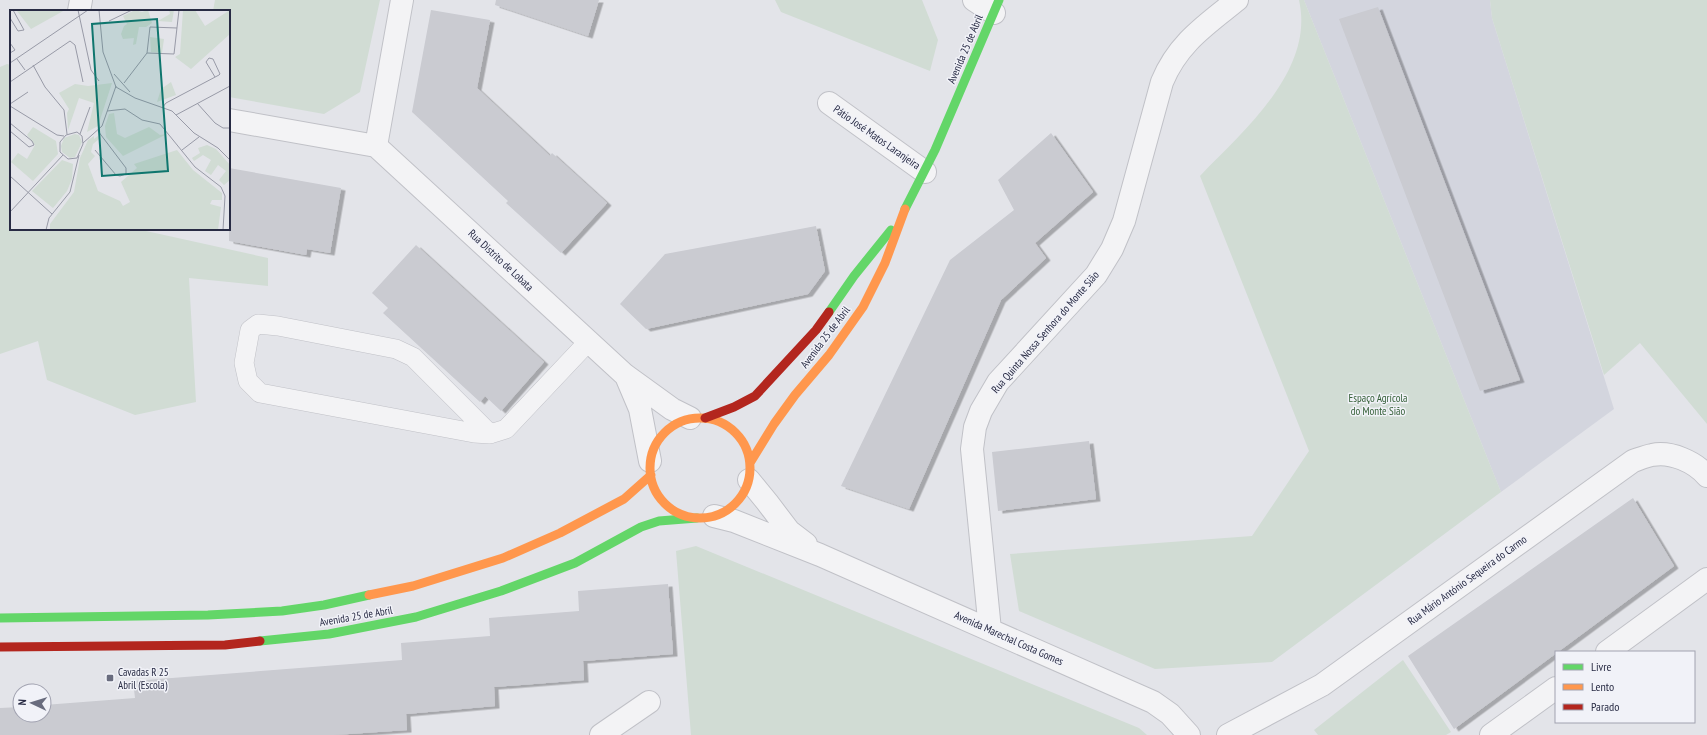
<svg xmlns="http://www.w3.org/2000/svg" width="1707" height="735" font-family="'PT Sans Narrow',sans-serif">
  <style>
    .built { fill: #d3d5de }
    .green { fill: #d1dcd4 }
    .building { fill: #cacbd1; filter: url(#shadow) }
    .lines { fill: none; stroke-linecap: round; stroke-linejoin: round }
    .lane-casing { stroke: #c0c1c7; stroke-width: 20 }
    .street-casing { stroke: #c0c1c7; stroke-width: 24 }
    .lane { stroke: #f3f3f5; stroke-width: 19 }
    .street { stroke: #f3f3f5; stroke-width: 22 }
    .fast { stroke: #63d668; stroke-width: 9 }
    .slow { stroke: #ff974d; stroke-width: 9 }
    .jam { stroke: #b3261e; stroke-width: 9 }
    .poi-dot { fill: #696c7e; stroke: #f1f2f8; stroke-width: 1.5 }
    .labels { text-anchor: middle; stroke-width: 3; stroke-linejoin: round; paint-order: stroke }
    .street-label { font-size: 11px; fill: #282b44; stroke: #f1f2f8 }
    .park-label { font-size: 11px; fill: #356038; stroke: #f1f2f8 }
    .poi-label { font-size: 11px; fill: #282b44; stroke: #f1f2f8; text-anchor: start }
    .inset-road { fill: none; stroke: #989aa7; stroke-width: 1 }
    .view { fill: #0f766e; fill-opacity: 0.15; stroke: #0f766e; stroke-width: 2 }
    .inset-edge { fill: none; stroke: #282b44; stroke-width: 2 }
  </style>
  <defs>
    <filter id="shadow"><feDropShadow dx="4.5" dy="2.5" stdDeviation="0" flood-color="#0004"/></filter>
  </defs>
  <rect width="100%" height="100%" fill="#e3e4e9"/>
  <!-- built -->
  <path class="built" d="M 1304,0 L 1490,0 L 1492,18 L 1614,409 L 1501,492 Z"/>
  <!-- green -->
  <path class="green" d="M 215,0 L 380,0 L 360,92 L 324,114 L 229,97 L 229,11 L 213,11 Z
    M 775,0 L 922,0 L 938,40 L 930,71 L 781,12 Z
    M 1299,0 L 1304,0 L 1501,492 L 1272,662 L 1155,669 L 1019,611 L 1010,554 L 1252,536 L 1309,451 L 1200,176 C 1244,130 1315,71 1299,0 Z
    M 1490,0 L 1707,0 L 1707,424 L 1640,343 L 1604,375 L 1492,18 Z
    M 7,64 L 11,65 L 11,229 L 137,229 L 268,258 L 268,286 L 189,278 L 196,402 L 135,415 L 47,380 L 38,341 L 0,354 L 0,67 Z
    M 696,546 L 1139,728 L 1147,735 L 691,735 L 676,551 Z
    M 1403,660 L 1451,732 L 1446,735 L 1318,735 L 1314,730 Z"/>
  <!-- building -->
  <path class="building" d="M 496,0 L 599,0 L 588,36 L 495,5 Z
    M 1378,7 L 1520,380 L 1480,391 L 1339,19 Z
    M 431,10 L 490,20 L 477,88 L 550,156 L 552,153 L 607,203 L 561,253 L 506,203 L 508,201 L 412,112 Z
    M 1051,133 L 1093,192 L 1035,243 L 1046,258 L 1001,300 L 909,509 L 841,486 L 950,260 L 1014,210 L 998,180 Z
    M 229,168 L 341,188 L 330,253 L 307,249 L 306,255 L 229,241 Z
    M 816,226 L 825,271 L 808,294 L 646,329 L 620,304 L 665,254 Z
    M 416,245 L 544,362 L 501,411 L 485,396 L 480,402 L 383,313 L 388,308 L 372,293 Z
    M 1089,441 L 1096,499 L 998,511 L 992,452 Z
    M 1633,498 L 1674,566 L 1454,729 L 1408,656 Z
    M 668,584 L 673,654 L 583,661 L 584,680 L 494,687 L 495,706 L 406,714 L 407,730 L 334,735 L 0,735 L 0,708 L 20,707 L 20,715 L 44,715 L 44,705 L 135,698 L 133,681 L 402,660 L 401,643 L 490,636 L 489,618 L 579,611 L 578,591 Z"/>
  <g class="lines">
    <!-- lane casing -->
    <g class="lane-casing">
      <path id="lane" d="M 490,434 L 413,357 L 396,349 L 278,326 L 258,324 L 250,330 L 244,363 L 248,381 L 260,393 L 474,433 L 490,434 L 506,429 L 589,341"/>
    </g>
    <!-- street casing -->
    <g class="street-casing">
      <path id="street" d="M 974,0 L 994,13
        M 79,11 L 81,0
        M 829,103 L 925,172
        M 229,120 L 376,146 L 625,375 L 672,409 L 690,418
        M 376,146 L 402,0
        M 626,376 L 640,409 L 650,461
        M 749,480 L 767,502 L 789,531 L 806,544
        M 714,516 L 734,521 L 820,555 L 1153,702 L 1170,714 L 1189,735
        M 990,630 L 972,449 L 975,427 L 981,411 L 998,382 L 1096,275 L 1112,249 L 1124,221 L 1162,82 C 1178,43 1206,25 1237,0
        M 1607,652 L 1707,579
        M 601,735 L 649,702
        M 1228,735 L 1322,685 L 1633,461 C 1639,459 1646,456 1652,455 C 1671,451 1695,462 1707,476
        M 1491,735 L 1556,688"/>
    </g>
    <!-- lane -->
    <use href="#lane" class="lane"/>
    <!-- street -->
    <use href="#street" class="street"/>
    <!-- fast -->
    <path class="fast" d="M 905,209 L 935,150 L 999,0
      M 829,312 L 854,276 L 891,230
      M 0,618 L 208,615 L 282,611 L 324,605 L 369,595
      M 260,641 L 329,634 L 416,617 L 501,591 L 575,563 L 641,527 L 659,521 L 697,518"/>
    <!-- slow -->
    <path class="slow" d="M650 468a50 50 0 1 1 100 0a50 50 0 1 1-100 0Z
      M 750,463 L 774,424 L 795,395 L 829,355 L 863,307 L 885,263 L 905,209
      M 369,595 L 413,586 L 503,558 L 560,533 L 624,499 L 651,475"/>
    <!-- jam -->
    <path class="jam" d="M 705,418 L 734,407 L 755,396 L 816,330 L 829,312
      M 0,647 L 225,645 L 260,641"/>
  </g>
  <!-- markers -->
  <rect class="poi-dot" x="106" y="674" width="8" height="8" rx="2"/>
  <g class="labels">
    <!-- street labels -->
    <g class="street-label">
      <text transform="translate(965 49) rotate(-67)" y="4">Avenida 25 de Abril</text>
      <text transform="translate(877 137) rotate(35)" y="4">Pátio José Matos Laranjeira</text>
      <text transform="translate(501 260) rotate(43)" y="4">Rua Distrito de Lobata</text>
      <text transform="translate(1045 332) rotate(-49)" y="4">Rua Quinta Nossa Senhora do Monte Sião</text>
      <text transform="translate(825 337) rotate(-53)" y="4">Avenida 25 de Abril</text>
      <text transform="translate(1467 580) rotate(-36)" y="4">Rua Mário António Sequeira do Carmo</text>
      <text transform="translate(356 616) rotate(-10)" y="4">Avenida 25 de Abril</text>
      <text transform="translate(1009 638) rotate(24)" y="4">Avenida Marechal Costa Gomes</text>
    </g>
    <!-- park labels -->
    <g class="park-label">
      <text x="1378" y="402">Espaço Agrícola<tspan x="1378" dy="13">do Monte Sião</tspan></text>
    </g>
    <!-- poi labels -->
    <g class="poi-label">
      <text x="118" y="676">Cavadas R 25<tspan x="118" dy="13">Abril (Escola)</tspan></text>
    </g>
  </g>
  <!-- overview -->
  <g transform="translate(10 10)">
    <rect width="220" height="220" fill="#e3e4e9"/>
    <path d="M 55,0 L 21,19 L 7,1 L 7,0 ZM 125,0 L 132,2 L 138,0 L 142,13 L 136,17 L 129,17 L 126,34 L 123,35 L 124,28 L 113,29 L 111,24 L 114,16 L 117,14 L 113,6 ZM 159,0 L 164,0 L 162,12 L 148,11 L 160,4 ZM 173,0 L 185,0 L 195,16 L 220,0 L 220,24 L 181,59 L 165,47 L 170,44 ZM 140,27 L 154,29 L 152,43 L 141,42 ZM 161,72 L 166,85 L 147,92 L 151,79 ZM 102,73 L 88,116 L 77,122 L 84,93 L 69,88 L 58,120 L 57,103 L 59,99 L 49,83 L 65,74 L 78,76 ZM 104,103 L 107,124 L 115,128 L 139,117 L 150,125 L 157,124 L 113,146 L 96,127 L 95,116 L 99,104 ZM 23,117 L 46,131 L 48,144 L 23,171 L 1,152 L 8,143 L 17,149 L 25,135 L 17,125 ZM 65,124 L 69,125 L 72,132 L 65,147 L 60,148 L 52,142 L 51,136 L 54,128 ZM 84,126 L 84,129 L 88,126 L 89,129 L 83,134 L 81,142 L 85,146 L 78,154 L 88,181 L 110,191 L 113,196 L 120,192 L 111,172 L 127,158 L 124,154 L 167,140 L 183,160 L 212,183 L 212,190 L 202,190 L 200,194 L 211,197 L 208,220 L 40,220 L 40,214 L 64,182 L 70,148 L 78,130 ZM 197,135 L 206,139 L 220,155 L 220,170 L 214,175 L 209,170 L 216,161 L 208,155 L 201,165 L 195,161 L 201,150 L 193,145 L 184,151 L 182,148 L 190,143 L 188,138 ZM 52,150 L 63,154 L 62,169 L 57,181 L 43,198 L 22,181 Z" fill="#d1dcd4"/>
    <path class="inset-road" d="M 68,0 L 81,60 L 89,71M 89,0 L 93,42 L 106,77 L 125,88 L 162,101 L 184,123 L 208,138 L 220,150M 0,8 L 8,21 L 14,20 L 3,0M 99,11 L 122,0M 0,33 L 5,40 L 0,43M 137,43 L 164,44 L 169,0M 7,49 L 15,60M 0,53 L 78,0M 23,55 L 35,77 L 54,100 L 57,124M 104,64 L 120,82M 0,72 L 60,31 L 65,35 L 73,72M 114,73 L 137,43 L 140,17 L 167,18M 187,93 L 205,113 L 213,118 L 220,118M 0,94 L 18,82M 0,96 L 47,125 L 54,126M 152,98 L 156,93 L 209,65 L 210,64 L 203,49 L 199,48 L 196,52 L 205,67M 97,101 L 115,99 L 132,110 L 150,114 L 185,157 L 211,177 L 215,186 L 213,220M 166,105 L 220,76M 0,113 L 22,131 L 24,135 L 19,137 L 0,121M 67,122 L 72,126 L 73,134 L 67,148 L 58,149 L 50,142 L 50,132 L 56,125 ZM 70,124 L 80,97M 73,133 L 92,116 L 106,76M 85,140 L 106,165 L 110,166 L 116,164 L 116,158 L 88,121M 172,140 L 189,127M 0,166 L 42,204M 0,202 L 53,145M 36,220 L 39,208 L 60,182 L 69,145"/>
    <path class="view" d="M 147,9 L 158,161 L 92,166 L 82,14 Z"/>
    <rect width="220" height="220" class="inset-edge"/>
  </g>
  <!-- legend -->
  <rect x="1555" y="651" width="140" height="72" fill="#f1f2f8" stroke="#a1a2b0"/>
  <rect x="1563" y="664" width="20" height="6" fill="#63d668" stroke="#a1a2b0"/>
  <text x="1591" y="671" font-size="12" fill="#282b44">Livre</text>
  <rect x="1563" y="684" width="20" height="6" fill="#ff974d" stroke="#a1a2b0"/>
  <text x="1591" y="691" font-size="12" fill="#282b44">Lento</text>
  <rect x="1563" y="704" width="20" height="6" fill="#b3261e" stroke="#a1a2b0"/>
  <text x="1591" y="711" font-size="12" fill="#282b44">Parado</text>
  <!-- north arrow -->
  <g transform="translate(32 703) rotate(274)"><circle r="19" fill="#f1f2f8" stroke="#a1a2b0"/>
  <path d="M0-3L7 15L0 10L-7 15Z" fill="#696c7e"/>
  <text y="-6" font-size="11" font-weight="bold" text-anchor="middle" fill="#282b44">N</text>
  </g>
</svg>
